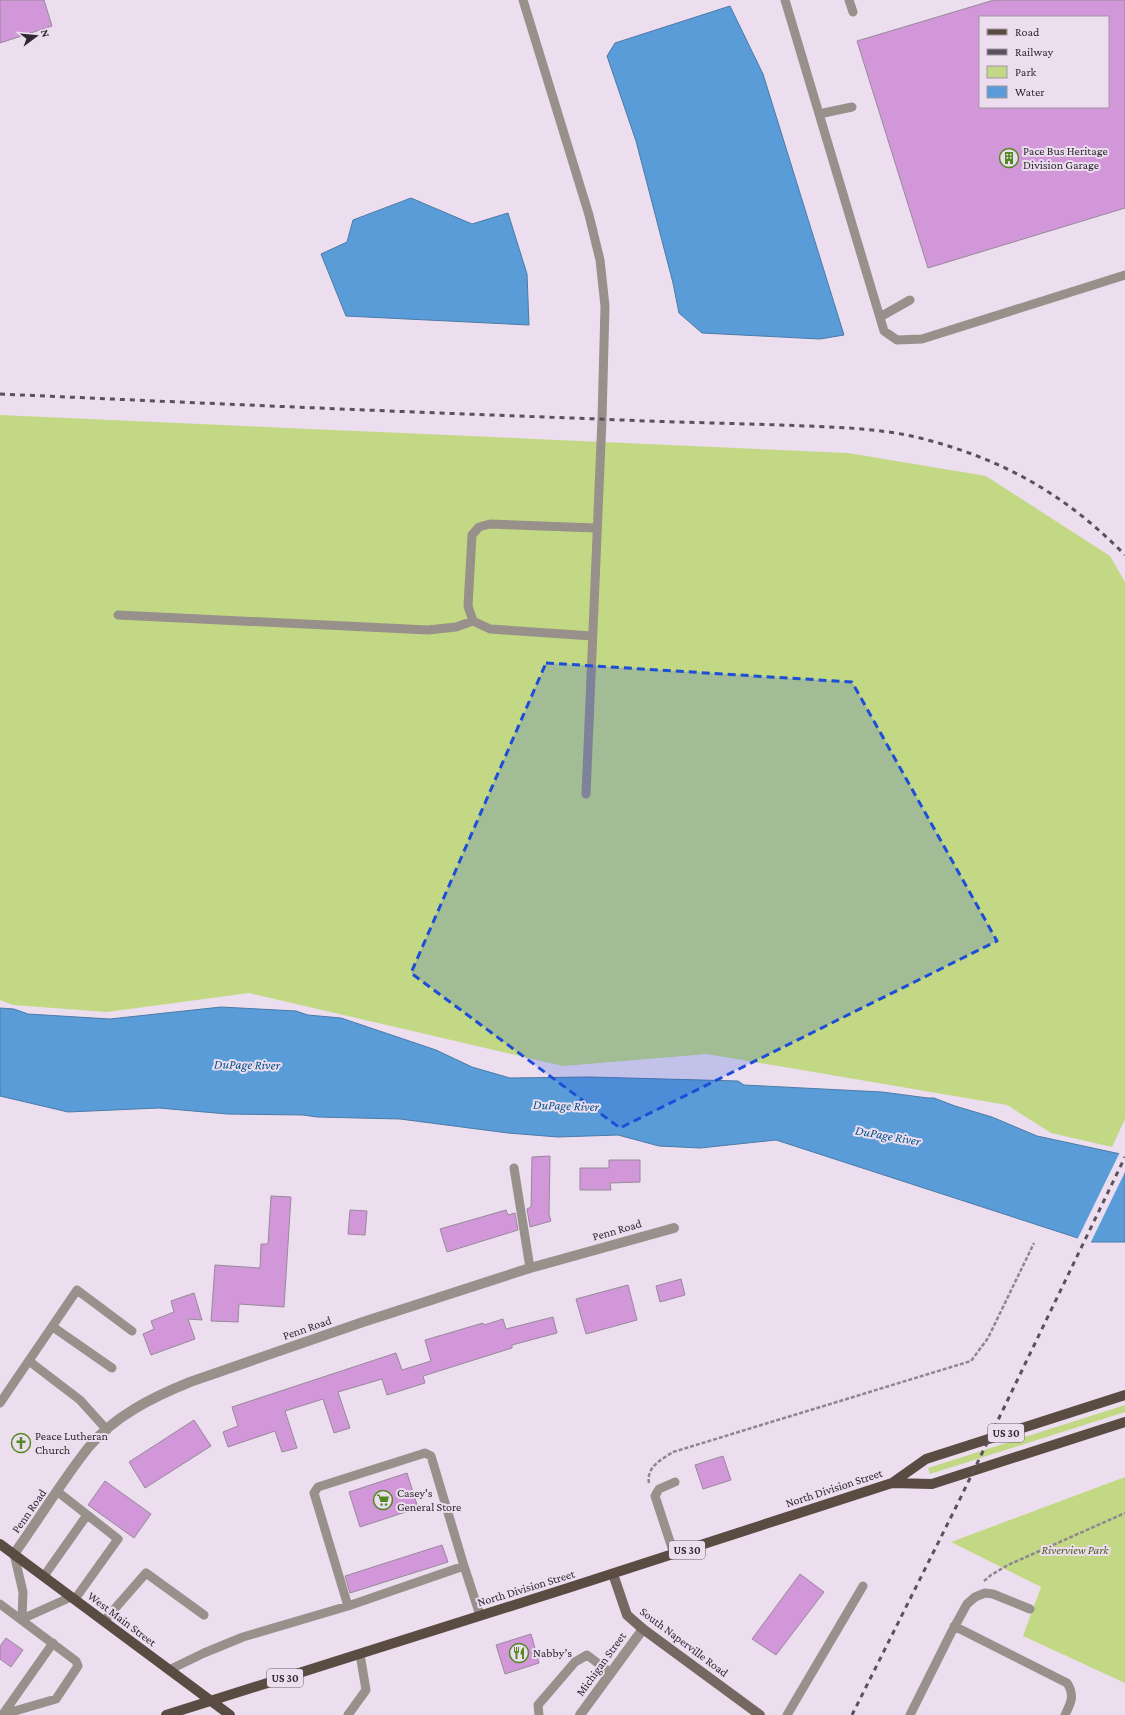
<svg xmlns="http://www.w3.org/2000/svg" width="1125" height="1715" font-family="'Crimson Pro',serif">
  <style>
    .green { fill: #c3d885 }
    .water { fill: #599cd8; stroke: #4c7aa6 }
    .pier { fill: #ecdeef }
    .building { fill: #d197d9; stroke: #978a99; fill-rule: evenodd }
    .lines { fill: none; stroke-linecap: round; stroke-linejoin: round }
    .path { stroke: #908692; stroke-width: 2.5; stroke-dasharray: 4 2; stroke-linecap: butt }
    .lane { stroke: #98908a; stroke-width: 9 }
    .street { stroke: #98908a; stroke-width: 10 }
    .secondary { stroke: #746861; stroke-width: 10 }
    .primary { stroke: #5a4c43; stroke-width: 10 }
    .rail { stroke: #59525c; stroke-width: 3; stroke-dasharray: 5 5; stroke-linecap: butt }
    .marked { fill: #1d4ed8; fill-opacity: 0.2; stroke: #1d4ed8; stroke-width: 3; stroke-dasharray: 8 5; stroke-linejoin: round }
    .labels { text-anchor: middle; stroke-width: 4; stroke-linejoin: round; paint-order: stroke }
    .shield { fill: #ecdeef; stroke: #68606a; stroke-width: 1 }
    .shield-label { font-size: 11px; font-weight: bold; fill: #2f2a31 }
    .poi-label { font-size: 12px; fill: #2f2a31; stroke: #ecdeef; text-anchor: start }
    .street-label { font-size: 12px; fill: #2f2a31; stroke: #ecdeef }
    .park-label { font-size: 12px; font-style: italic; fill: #4f5c20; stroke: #ecdeef }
    .water-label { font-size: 13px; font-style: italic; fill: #00538a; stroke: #ecdeef }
  </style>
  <rect width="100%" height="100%" fill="#ecdeef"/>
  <!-- green -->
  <path class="green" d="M 0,415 L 848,453 L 986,476 L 1110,556 L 1125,582 L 1125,1119 L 1112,1147 L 1051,1133 L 1007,1105 L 707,1054 L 563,1066 L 249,993 L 107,1012 L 13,1005 L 0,1000 Z
    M 1125,1405 L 1125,1412 L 930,1474 L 928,1468 Z
    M 1125,1477 L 1125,1683 L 1023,1636 L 1041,1587 L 951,1542 Z"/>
  <!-- water -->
  <path class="water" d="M 730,6 L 763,74 L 844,335 L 820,339 L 702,333 L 679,313 L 673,283 L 636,141 L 607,56 L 615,43 Z
    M 411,198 L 472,224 L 508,213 L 527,274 L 529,325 L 346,316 L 321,254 L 347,242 L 353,220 Z
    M 221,1007 L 296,1011 L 308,1015 L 341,1018 L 436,1050 L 472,1067 L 510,1078 L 590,1077 L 738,1081 L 744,1085 L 882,1092 L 928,1098 L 934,1098 L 955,1106 L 992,1117 L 1037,1136 L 1125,1155 L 1125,1242 L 1090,1242 L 776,1140 L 700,1148 L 659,1146 L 618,1135 L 558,1137 L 508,1133 L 400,1119 L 317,1117 L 303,1115 L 227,1114 L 159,1108 L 68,1112 L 0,1096 L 0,1008 L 14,1009 L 28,1014 L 110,1019 Z"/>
  <!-- pier -->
  <path class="pier" d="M 1120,1152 L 1125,1153 L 1125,1172 L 1090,1244 L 1077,1240 Z"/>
  <!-- building -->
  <path class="building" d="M 0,0 L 44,0 L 52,26 L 0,43 Z
    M 994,0 L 1125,0 L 1125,208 L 928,268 L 857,41 ZM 980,17 L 1108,17 L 1108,107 L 980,107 Z
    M 550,1156 L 549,1214 L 551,1221 L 530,1227 L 527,1209 L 531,1207 L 532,1157 Z
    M 609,1160 L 640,1160 L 640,1182 L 610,1183 L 611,1190 L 580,1190 L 580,1168 L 609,1168 Z
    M 271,1196 L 291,1197 L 284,1307 L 239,1304 L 238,1322 L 211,1321 L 215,1265 L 260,1268 L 261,1244 L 268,1244 Z
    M 350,1210 L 367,1211 L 365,1235 L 348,1234 Z
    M 506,1210 L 508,1215 L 515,1213 L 518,1230 L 447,1252 L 440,1229 Z
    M 681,1279 L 685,1295 L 660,1302 L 656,1286 Z
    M 628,1285 L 637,1320 L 586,1334 L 576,1299 Z
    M 194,1293 L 202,1320 L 188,1319 L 195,1339 L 151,1355 L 143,1334 L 154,1329 L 151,1321 L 174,1312 L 171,1301 Z
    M 553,1317 L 557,1333 L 512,1345 L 512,1348 L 423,1376 L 425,1383 L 387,1395 L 382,1379 L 338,1392 L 350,1428 L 334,1433 L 323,1399 L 285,1411 L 297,1448 L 282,1452 L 275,1431 L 228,1447 L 223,1432 L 238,1426 L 232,1407 L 396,1353 L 402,1370 L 431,1361 L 425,1340 L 483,1323 L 484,1325 L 503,1319 L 506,1329 Z
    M 194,1420 L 211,1446 L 145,1488 L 129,1462 Z
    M 723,1456 L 731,1480 L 703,1489 L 695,1465 Z
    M 407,1473 L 418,1508 L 360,1527 L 349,1492 Z
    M 105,1481 L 151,1514 L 134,1538 L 88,1505 Z
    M 442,1545 L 448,1562 L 350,1593 L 345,1576 Z
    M 800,1574 L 824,1592 L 776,1655 L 752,1639 Z
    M 531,1634 L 539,1663 L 505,1674 L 496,1645 Z
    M 6,1638 L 23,1650 L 11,1667 L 0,1659 L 0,1646 Z"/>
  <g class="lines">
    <!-- path -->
    <path class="path" d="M 649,1483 C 646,1467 662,1459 673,1452 L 971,1361 L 988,1338 L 1034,1243
      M 984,1581 L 991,1575 L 1008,1565 L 1125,1513"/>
    <!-- lane -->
    <path class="lane" d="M 523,0 L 589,215 L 600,260 L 605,306 L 602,419 L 586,794
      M 785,0 L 884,331 L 897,340 L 922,339 L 1125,275
      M 849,0 L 853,12
      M 819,114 L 852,107
      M 880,317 L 910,300
      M 118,615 L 428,630 L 456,627 L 473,621
      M 592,636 L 490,629 L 473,621 L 468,606 L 472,535 L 479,527 L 490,524 L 596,528
      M 514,1168 L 530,1268
      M 53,1327 L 112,1368
      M 29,1361 L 80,1400 L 107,1430
      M 0,1403 L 77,1290 L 132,1331
      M 58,1492 L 118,1539 L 75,1599
      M 14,1554 L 23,1592 L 22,1619
      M 674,1554 L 655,1496 L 659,1489 L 675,1482
      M 44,1576 L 87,1515
      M 0,1604 L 76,1661 L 78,1666 L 56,1699 L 1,1715
      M 348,1606 L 314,1493 L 318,1487 L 425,1453 L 431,1456 L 464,1566
      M 22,1619 L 71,1597
      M 104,1621 L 146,1573 L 204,1615
      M 954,1626 L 1067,1683 C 1075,1695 1071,1703 1065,1715
      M 169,1670 L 204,1653 L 243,1637 L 348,1606 L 464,1566 L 480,1615
      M 3,1714 L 53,1643
      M 348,1715 L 366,1690 L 360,1654
      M 539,1715 L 538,1705 L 575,1662 L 587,1655 L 611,1673
      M 787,1715 L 863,1586
      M 910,1715 L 951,1633 L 967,1604 L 975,1597 L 985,1593 L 993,1594 L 1030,1609"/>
    <!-- street -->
    <path class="street" d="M 14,1554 C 39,1519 62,1481 88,1448 C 114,1416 153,1397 190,1382 L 363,1322 L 530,1268 L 674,1228
      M 580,1715 L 643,1629"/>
    <!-- secondary -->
    <path class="secondary" d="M 613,1574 L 627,1615 L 643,1629 L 760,1715"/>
    <!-- primary -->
    <path class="primary" d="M 892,1483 L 932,1484 L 1125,1422
      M 0,1544 L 230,1715
      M 166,1715 L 571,1587 L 892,1483 L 926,1459 L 1125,1395"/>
    <!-- rail -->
    <path class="rail" d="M 0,394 C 200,403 400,412 600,419 C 661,422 721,423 781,425 C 827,427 875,427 920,438 C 1003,459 1065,494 1125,555
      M 852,1715 L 957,1505 L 1125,1157"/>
  </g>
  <!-- marked area -->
  <path class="marked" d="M 546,663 L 852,682 L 997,941 L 620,1128 L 411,973 Z"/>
  <!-- icons -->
  <defs>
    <g id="building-ring" transform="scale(1)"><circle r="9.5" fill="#ecdeef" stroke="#538923" stroke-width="1.5"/><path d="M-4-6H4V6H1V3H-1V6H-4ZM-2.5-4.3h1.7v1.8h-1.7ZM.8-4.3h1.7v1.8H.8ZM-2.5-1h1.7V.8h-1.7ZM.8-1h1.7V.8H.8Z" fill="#538923"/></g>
    <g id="church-ring" transform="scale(1)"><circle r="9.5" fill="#ecdeef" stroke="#538923" stroke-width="1.5"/><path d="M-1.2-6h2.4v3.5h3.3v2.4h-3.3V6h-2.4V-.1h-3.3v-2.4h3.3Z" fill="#538923"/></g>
    <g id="supermarket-ring" transform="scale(1)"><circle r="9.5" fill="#ecdeef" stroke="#538923" stroke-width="1.5"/><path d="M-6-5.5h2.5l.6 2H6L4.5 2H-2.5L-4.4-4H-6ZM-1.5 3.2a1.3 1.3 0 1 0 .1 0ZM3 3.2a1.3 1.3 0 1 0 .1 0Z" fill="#538923"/></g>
    <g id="restaurant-ring" transform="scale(1)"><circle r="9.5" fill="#ecdeef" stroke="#538923" stroke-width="1.5"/><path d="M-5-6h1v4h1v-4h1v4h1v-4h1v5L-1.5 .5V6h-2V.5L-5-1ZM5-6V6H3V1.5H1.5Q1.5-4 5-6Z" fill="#538923"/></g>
  </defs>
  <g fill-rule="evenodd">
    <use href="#building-ring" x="1009" y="158"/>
    <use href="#church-ring" x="21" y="1443"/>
    <use href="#supermarket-ring" x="383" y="1500"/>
    <use href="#restaurant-ring" x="519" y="1653"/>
  </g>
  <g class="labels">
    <!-- shield labels -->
    <g class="shield">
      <rect x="988" y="1424" width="36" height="18" rx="3"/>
      <rect x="669" y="1541" width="36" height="18" rx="3"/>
      <rect x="267" y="1669" width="36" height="18" rx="3"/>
    </g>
    <g class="shield-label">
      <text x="1006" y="1437">US 30</text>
      <text x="687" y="1554">US 30</text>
      <text x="285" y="1682">US 30</text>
    </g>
    <!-- poi labels -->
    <g class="poi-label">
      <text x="1023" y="155">Pace Bus Heritage<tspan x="1023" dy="14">Division Garage</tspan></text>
      <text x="35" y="1440">Peace Lutheran<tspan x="35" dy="14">Church</tspan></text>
      <text x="397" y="1497">Casey's<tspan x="397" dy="14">General Store</tspan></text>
      <text x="533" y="1657">Nabby’s</text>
    </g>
    <!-- street labels -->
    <g class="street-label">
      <text transform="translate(617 1230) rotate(-16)" y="4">Penn Road</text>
      <text transform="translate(307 1328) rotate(-19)" y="4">Penn Road</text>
      <text transform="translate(834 1488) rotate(-18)" y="4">North Division Street</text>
      <text transform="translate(29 1511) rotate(-55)" y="4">Penn Road</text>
      <text transform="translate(526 1588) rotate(-17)" y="4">North Division Street</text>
      <text transform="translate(122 1619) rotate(37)" y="4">West Main Street</text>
      <text transform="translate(684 1642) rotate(37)" y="4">South Naperville Road</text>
      <text transform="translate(601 1664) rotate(-54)" y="4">Michigan Street</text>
    </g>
    <!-- park labels -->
    <g class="park-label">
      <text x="1075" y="1554">Riverview Park</text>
    </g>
    <!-- water labels -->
    <g class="water-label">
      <text transform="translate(247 1064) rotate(1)" y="5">DuPage River</text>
      <text transform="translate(566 1105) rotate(2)" y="5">DuPage River</text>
      <text transform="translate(888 1135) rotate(10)" y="5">DuPage River</text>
    </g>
  </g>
  <!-- legend -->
  <rect x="979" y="16" width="130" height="92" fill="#ecdeef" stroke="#a096a3"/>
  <rect x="987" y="29" width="20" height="6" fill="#5a4c43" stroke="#a096a3"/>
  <text x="1015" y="36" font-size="12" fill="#2f2a31">Road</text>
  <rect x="987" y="49" width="20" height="6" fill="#59525c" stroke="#a096a3"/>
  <text x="1015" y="56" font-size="12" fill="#2f2a31">Railway</text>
  <rect x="987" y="66" width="20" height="12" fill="#c3d885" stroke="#a096a3"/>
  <text x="1015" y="76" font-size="12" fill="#2f2a31">Park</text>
  <rect x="987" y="86" width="20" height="12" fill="#599cd8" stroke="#a096a3"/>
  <text x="1015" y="96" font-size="12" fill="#2f2a31">Water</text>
  <!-- north arrow -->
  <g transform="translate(36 36) rotate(74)" stroke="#ecdeef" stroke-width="3" paint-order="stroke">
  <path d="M0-3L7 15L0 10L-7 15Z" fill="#2f2a31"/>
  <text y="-6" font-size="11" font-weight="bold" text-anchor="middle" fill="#2f2a31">N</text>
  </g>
</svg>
